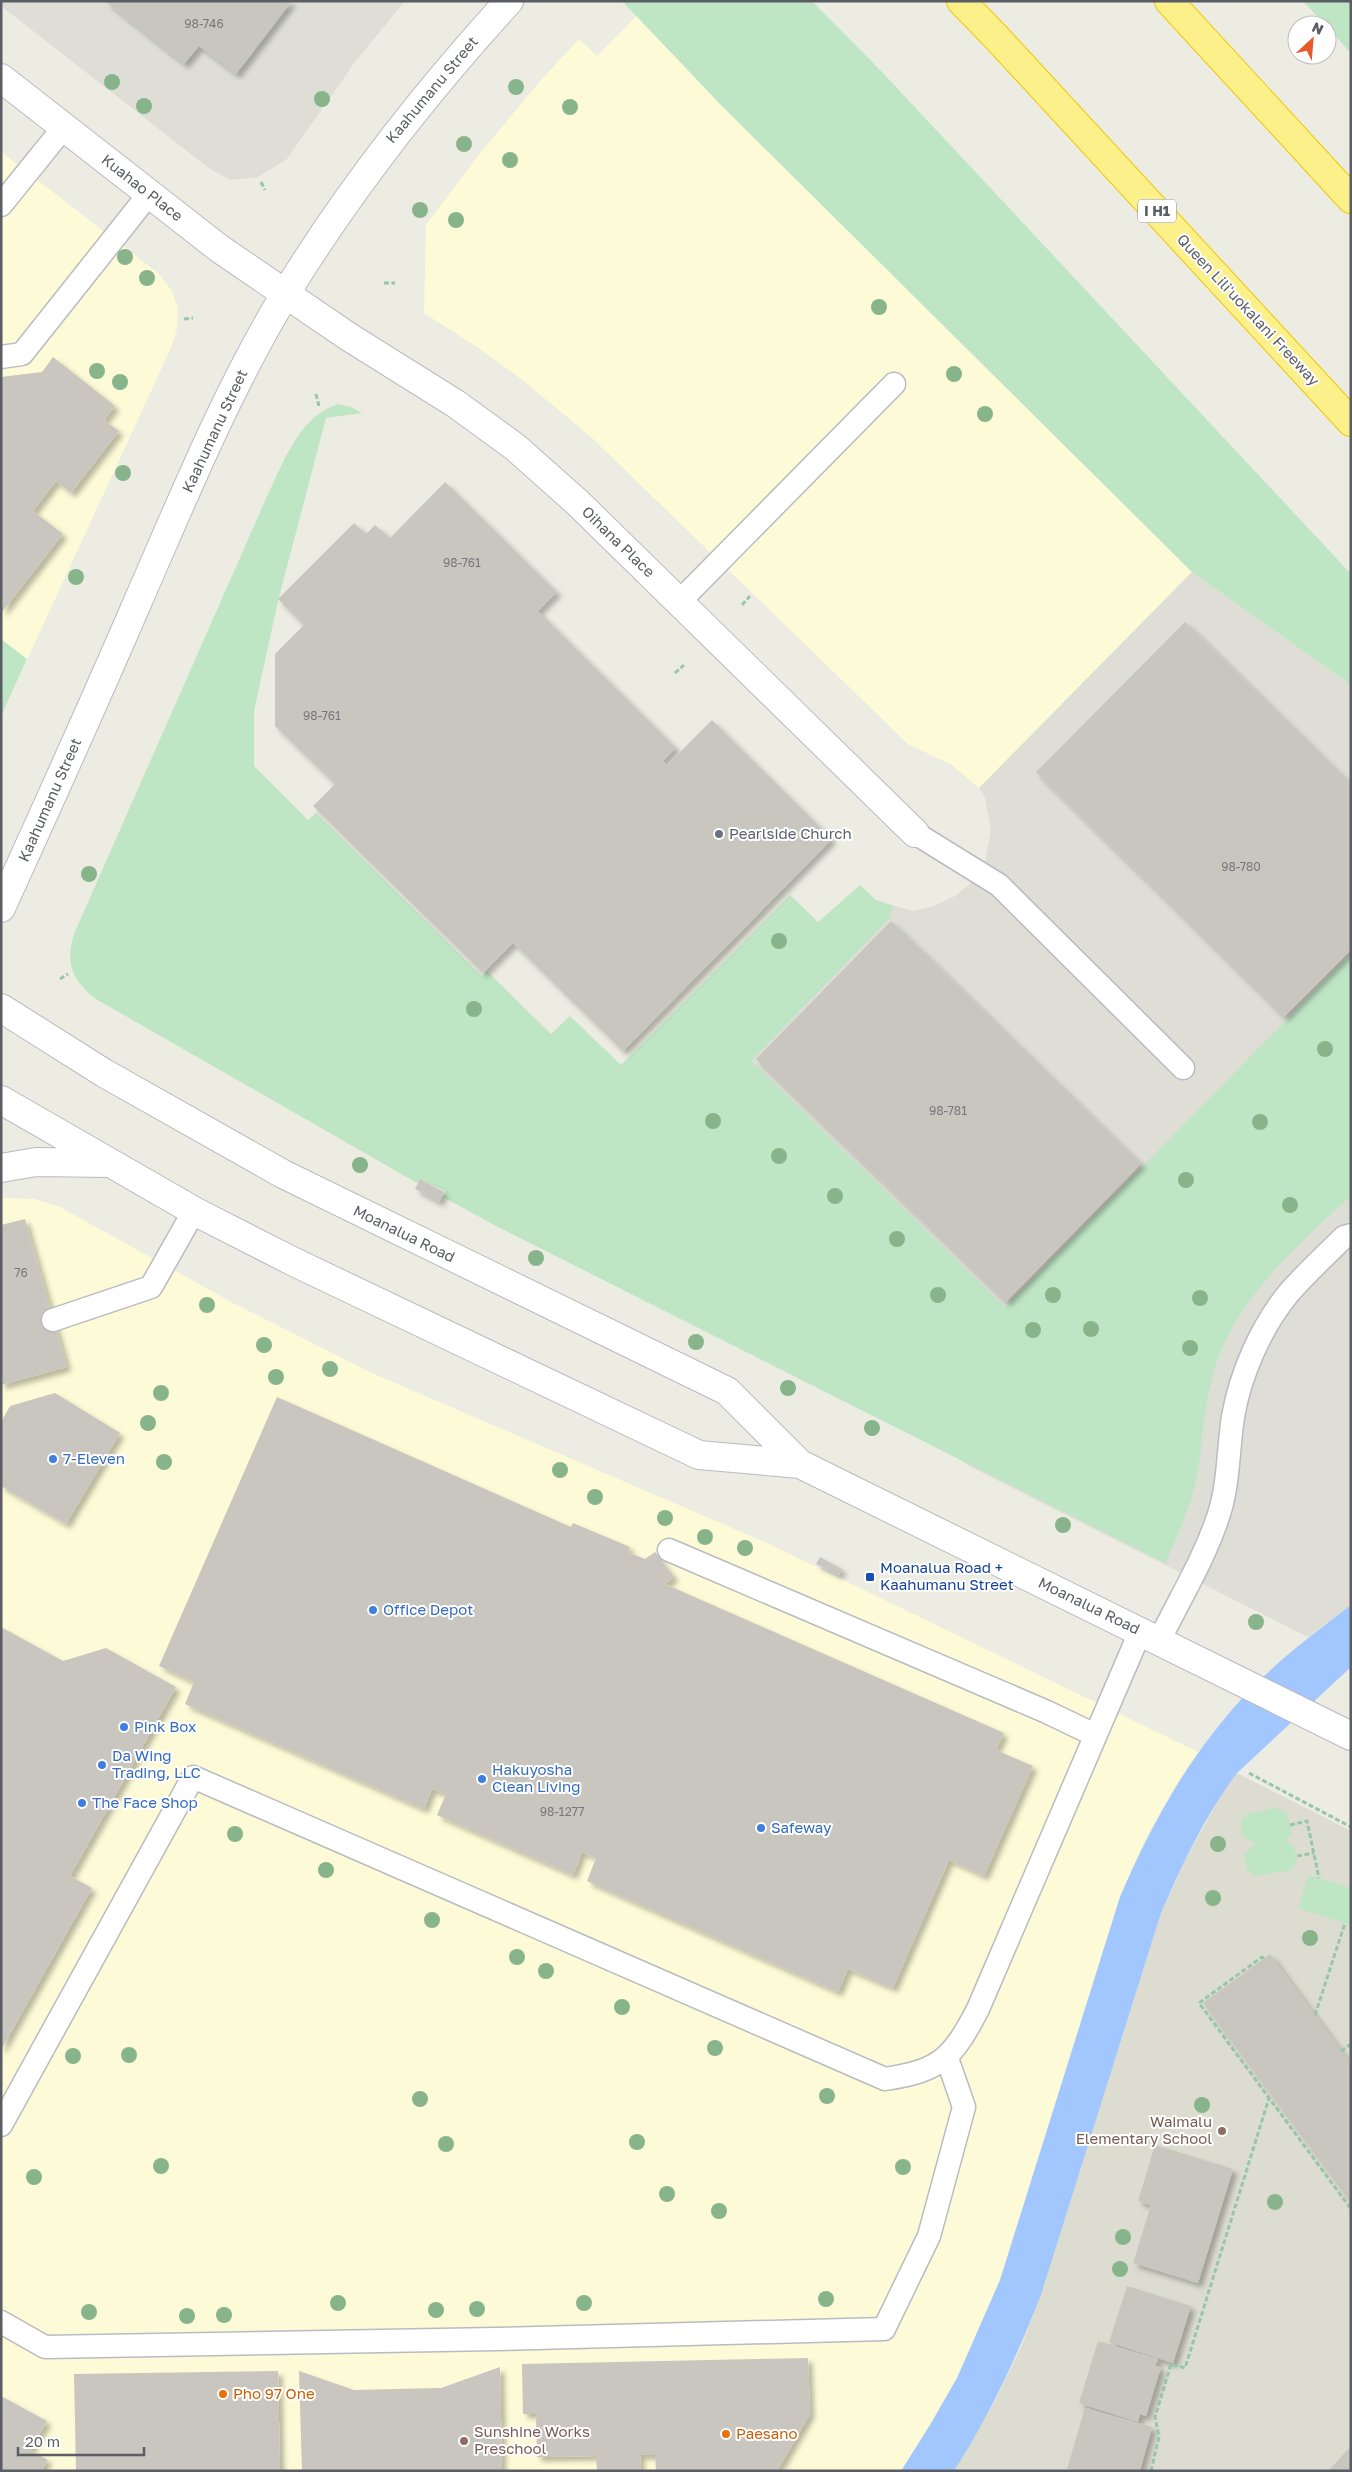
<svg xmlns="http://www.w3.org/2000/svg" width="1352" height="2472" font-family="'Golos Text',sans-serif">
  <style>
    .commercial { fill: #fdfad7 }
    .industrial { fill: #deded7 }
    .education { fill: #dddcd0 }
    .green { fill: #bee5c4 }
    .water { fill: #a1c7fe }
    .building { fill: #c8c6bf; filter: url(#shadow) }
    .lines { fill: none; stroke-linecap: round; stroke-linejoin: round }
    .service-casing { stroke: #babbc1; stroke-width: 25 }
    .minor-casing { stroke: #babbc1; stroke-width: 30 }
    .tertiary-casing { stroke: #babbc1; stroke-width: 30 }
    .secondary-casing { stroke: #b8bac1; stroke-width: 30 }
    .motorway-casing { stroke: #eec801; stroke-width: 30 }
    .path { stroke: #97c6ab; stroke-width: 3; stroke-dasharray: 5 2.5; stroke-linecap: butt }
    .service { stroke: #fff; stroke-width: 22 }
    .minor { stroke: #fff; stroke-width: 28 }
    .tertiary { stroke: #fff; stroke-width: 28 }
    .secondary { stroke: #fff; stroke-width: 28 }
    .motorway { stroke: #fcf08a; stroke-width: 28 }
    .tree { fill: #88b48c }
    .worship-dot { fill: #6b7280; stroke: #fff; stroke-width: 2 }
    .shop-dot { fill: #3f7fe0; stroke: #fff; stroke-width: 2 }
    .transit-dot { fill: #1a4fb4; stroke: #fff; stroke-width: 2 }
    .education-dot { fill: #8d6e63; stroke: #fff; stroke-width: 2 }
    .food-dot { fill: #e8710a; stroke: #fff; stroke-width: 2 }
    .labels { text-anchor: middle; stroke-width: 4; stroke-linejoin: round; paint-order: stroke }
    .number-label { font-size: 12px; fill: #76777a }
    .shield { fill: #fff; stroke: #8c8e92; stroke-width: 1 }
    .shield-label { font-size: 14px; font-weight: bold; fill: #5a5d63 }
    .street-label { font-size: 15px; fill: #5a5d63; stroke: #fff }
    .worship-label { font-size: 15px; fill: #5b616d; stroke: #fff; text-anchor: start }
    .shop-label { font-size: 15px; fill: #366cbe; stroke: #fff; text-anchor: start }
    .transit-label { font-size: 15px; fill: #164399; stroke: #fff; text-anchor: start }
    .education-label { font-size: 15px; fill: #785e54; stroke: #fff; text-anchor: end }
    .food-label { font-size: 15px; fill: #c56008; stroke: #fff; text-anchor: start }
  </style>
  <defs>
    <filter id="shadow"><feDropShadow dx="4.5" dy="4.5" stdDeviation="2.5" flood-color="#0004"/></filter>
  </defs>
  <rect width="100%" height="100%" fill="#edece2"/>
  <!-- commercial -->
  <path class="commercial" d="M 637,16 L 721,105 L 1192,572 L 979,788 L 952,765 L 908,744 L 591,437 L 525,382 L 477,347 L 424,313 L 426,225 L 481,152 L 541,80 L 579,39 L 597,56 Z
    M 1,152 L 158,273 L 172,291 L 178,308 L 177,329 L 171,348 L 1,716 Z
    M 1,1198 L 34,1199 L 60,1207 L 235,1304 L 372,1373 L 767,1543 L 1198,1752 L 1176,1785 L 1145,1840 L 1120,1897 L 1000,2280 L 980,2330 L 957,2378 L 930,2425 L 901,2471 L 1,2471 Z"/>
  <!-- industrial -->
  <path class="industrial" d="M 1,1 L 405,1 L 355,62 L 287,159 L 258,177 L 231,180 L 210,169 L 1,6 Z
    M 1192,572 L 1351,685 L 1351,1605 L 1308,1637 L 967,1465 L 605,1173 L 876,900 L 912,911 L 931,907 L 955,896 L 974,881 L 985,861 L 991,830 L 985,798 L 979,788 Z"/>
  <!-- education -->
  <path class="education" d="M 1237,1773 L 1351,1831 L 1351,2471 L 954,2471 L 996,2399 L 1021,2347 L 1041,2295 L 1161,1913 L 1185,1860 L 1224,1790 Z"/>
  <!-- green -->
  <path class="green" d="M 622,1 L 812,1 L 882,72 L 1351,574 L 1351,685 L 1192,572 L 721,105 Z
    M 1303,1 L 1351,1 L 1351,53 Z
    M 338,404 L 351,407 L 362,413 L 326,418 L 278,601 L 254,711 L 254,766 L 308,820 L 316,813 L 482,976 L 487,971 L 551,1034 L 570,1016 L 621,1065 L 790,895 L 818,922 L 860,885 L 876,900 L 893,906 L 889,919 L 751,1061 L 1005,1307 L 1351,954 L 1351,1196 C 1296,1246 1234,1300 1213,1374 C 1204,1406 1203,1438 1198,1471 C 1192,1503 1179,1534 1165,1563 L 494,1225 L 443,1197 L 445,1191 L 420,1179 L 417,1183 L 96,999 C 72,980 65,964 74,934 L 265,501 C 282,466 298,416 338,404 Z
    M 1,639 L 27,659 L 1,716 Z
    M 1275,1808 L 1286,1812 L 1292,1832 L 1286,1841 L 1294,1846 L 1297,1861 L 1291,1870 L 1255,1876 L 1247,1869 L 1244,1855 L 1255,1843 L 1243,1837 L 1241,1822 L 1246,1814 Z
    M 1309,1875 L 1351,1888 L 1351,1925 L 1298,1908 Z"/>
  <!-- water -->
  <path class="water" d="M 1351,1605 L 1351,1667 L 1237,1773 C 1205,1816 1182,1864 1161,1913 L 1041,2295 C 1017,2356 990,2415 954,2471 L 901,2471 L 930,2425 L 957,2378 L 1000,2280 L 1120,1897 C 1153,1820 1193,1749 1252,1688 C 1282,1657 1317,1631 1351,1605 Z"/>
  <!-- building -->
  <path class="building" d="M 105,1 L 292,1 L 236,74 L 199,46 L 184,64 Z
    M 53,357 L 115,406 L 104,420 L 119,431 L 71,493 L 56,481 L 33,511 L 63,534 L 2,612 L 1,377 L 42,372 Z
    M 445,482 L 557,592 L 538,611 L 676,748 L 663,761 L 667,765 L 712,720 L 832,839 L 623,1051 L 513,943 L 483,973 L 313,806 L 335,784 L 275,726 L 275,654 L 304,625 L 278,599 L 354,523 L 366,534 L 375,525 L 390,538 Z
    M 1185,622 L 1351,784 L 1351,950 L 1284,1017 L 1036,772 Z
    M 891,921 L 1141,1164 L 1006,1302 L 756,1059 Z
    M 420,1179 L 444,1192 L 439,1202 L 415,1189 Z
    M 25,1219 L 67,1367 L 1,1385 L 1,1225 Z
    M 55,1393 L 120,1433 L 66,1524 L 1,1486 L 1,1422 L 10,1406 Z
    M 277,1397 L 571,1527 L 573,1523 L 630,1547 L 628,1552 L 645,1559 L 655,1552 L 674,1577 L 665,1584 L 1004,1733 L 996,1750 L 1033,1766 L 984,1876 L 949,1860 L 893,1988 L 848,1969 L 838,1992 L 587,1881 L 596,1858 L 582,1852 L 573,1875 L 437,1815 L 446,1794 L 432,1789 L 424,1809 L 185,1704 L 194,1682 L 159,1666 Z
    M 820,1557 L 842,1569 L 839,1575 L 816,1564 Z
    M 1,1627 L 63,1661 L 106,1648 L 176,1687 L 70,1876 L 92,1888 L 1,2050 Z
    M 1270,1954 L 1351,2064 L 1351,2203 L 1203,2003 Z
    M 1155,2145 L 1233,2169 L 1198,2283 L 1133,2263 L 1151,2205 L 1138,2201 Z
    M 1127,2286 L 1191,2306 L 1173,2363 L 1109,2342 Z
    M 1098,2341 L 1158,2359 L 1155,2366 L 1161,2367 L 1146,2416 L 1140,2414 L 1138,2422 L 1079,2403 Z
    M 808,2358 L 810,2414 L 777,2471 L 656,2471 L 655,2455 L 640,2455 L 641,2471 L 597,2471 L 596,2456 L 537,2457 L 536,2414 L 523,2414 L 522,2364 Z
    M 500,2367 L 502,2471 L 302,2471 L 299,2371 L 354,2390 L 441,2388 Z
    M 278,2371 L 280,2471 L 76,2471 L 74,2374 Z
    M 1,2396 L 47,2421 L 30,2450 L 48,2460 L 41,2471 L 1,2471 Z
    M 1085,2408 L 1152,2427 L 1140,2471 L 1067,2469 Z
    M 1351,2446 L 1351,2471 L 1332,2471 L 1330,2469 Z"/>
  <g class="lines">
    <!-- service casing -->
    <g class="service-casing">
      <path id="service" d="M 1,205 L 64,127
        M 1,357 L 22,354 L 149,194
        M 679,602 L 894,384
        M 915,833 L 999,885 L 1183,1068
        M 53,1320 L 151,1287 L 194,1211
        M 669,1550 L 1047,1712 L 1095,1735
        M 1159,1641 C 1179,1600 1205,1558 1219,1514 C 1229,1483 1228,1449 1233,1417 C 1240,1375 1261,1327 1288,1294 C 1305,1274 1325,1256 1344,1237 L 1351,1235
        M 1,2125 L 193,1777 L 885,2079 C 941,2071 953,2057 978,2009 L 1140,1632
        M 1,2322 L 45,2347 L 496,2339 L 884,2329 L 929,2236 L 964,2107 L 947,2058"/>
    </g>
    <!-- minor casing -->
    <g class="minor-casing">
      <path id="minor" d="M 1,78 L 220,249 L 349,337 L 456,404 L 515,447 L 578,503 L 915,833"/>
    </g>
    <!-- tertiary casing -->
    <g class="tertiary-casing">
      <path id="tertiary" d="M 1,908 C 48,805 94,703 138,601 C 184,496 227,390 286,293 C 351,187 425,93 509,1"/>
    </g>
    <!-- secondary casing -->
    <g class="secondary-casing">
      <path id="secondary" d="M 1,1008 L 104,1073 L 283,1174 L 727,1391 L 800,1464 L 1351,1736
        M 1,1100 L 194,1211 L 292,1261 L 699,1455 L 800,1464
        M 1,1168 L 36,1162 L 107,1163"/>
    </g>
    <!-- motorway casing -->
    <g class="motorway-casing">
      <path id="motorway" d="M 961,1 L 996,37 L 1351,422
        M 1169,1 L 1351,199"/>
    </g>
    <!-- path -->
    <path class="path" d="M 261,182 L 265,190
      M 384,283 L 395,283
      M 184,319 L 193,318
      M 316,394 L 319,406
      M 742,605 L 750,596
      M 675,673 L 684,665
      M 60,979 L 68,974
      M 1249,1773 L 1351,1827
      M 1290,1825 L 1307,1821 L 1319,1878
      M 1297,1856 L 1314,1853
      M 1264,1958 L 1262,1957 L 1199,2003 L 1351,2209
      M 1315,2015 L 1345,1923
      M 1341,2051 L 1351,2044
      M 1151,2471 L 1159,2437 L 1155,2417 L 1171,2364 L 1185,2368 L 1269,2098"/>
    <!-- service -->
    <use href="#service" class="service"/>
    <!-- minor -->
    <use href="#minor" class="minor"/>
    <!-- tertiary -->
    <use href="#tertiary" class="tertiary"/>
    <!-- secondary -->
    <use href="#secondary" class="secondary"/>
    <!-- motorway -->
    <use href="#motorway" class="motorway"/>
  </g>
  <!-- trees -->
  <g class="tree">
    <circle cx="112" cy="82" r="8"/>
    <circle cx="516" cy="87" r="8"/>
    <circle cx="322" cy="99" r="8"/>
    <circle cx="144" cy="106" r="8"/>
    <circle cx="570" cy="107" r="8"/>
    <circle cx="464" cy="144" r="8"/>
    <circle cx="510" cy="160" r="8"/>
    <circle cx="420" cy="210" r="8"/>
    <circle cx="456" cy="220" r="8"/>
    <circle cx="125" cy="257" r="8"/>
    <circle cx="147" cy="278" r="8"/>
    <circle cx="879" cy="307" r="8"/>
    <circle cx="97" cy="371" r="8"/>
    <circle cx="954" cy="374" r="8"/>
    <circle cx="120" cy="382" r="8"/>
    <circle cx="985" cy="414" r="8"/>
    <circle cx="123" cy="473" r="8"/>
    <circle cx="76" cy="577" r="8"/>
    <circle cx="89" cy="874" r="8"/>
    <circle cx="779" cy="941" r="8"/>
    <circle cx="474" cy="1009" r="8"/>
    <circle cx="1325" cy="1049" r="8"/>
    <circle cx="713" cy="1121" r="8"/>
    <circle cx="1260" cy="1122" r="8"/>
    <circle cx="779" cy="1156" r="8"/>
    <circle cx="360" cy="1165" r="8"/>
    <circle cx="1186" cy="1180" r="8"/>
    <circle cx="835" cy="1196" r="8"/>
    <circle cx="1290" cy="1205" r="8"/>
    <circle cx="897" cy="1239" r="8"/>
    <circle cx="536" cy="1258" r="8"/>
    <circle cx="938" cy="1295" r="8"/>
    <circle cx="1053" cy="1295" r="8"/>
    <circle cx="1200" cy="1298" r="8"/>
    <circle cx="207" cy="1305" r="8"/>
    <circle cx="1091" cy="1329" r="8"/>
    <circle cx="1033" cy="1330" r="8"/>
    <circle cx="696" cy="1342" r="8"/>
    <circle cx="264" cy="1345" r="8"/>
    <circle cx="1190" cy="1348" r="8"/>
    <circle cx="330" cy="1369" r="8"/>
    <circle cx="276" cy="1377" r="8"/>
    <circle cx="788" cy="1388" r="8"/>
    <circle cx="161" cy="1393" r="8"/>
    <circle cx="148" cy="1423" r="8"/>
    <circle cx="872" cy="1428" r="8"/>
    <circle cx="164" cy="1462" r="8"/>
    <circle cx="560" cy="1470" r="8"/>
    <circle cx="595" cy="1497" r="8"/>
    <circle cx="665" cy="1518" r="8"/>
    <circle cx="1063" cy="1525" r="8"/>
    <circle cx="705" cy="1537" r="8"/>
    <circle cx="745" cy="1548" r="8"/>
    <circle cx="1256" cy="1622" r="8"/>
    <circle cx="235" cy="1834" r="8"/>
    <circle cx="1218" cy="1844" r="8"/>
    <circle cx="326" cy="1870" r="8"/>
    <circle cx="1213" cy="1898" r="8"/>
    <circle cx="432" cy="1920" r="8"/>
    <circle cx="1310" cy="1938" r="8"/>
    <circle cx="517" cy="1957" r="8"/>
    <circle cx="546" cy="1971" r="8"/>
    <circle cx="622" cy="2007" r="8"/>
    <circle cx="715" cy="2048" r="8"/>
    <circle cx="129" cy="2055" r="8"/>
    <circle cx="73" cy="2056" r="8"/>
    <circle cx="827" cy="2096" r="8"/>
    <circle cx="420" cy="2099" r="8"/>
    <circle cx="1202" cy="2105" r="8"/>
    <circle cx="637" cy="2142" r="8"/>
    <circle cx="446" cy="2144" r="8"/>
    <circle cx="161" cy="2166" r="8"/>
    <circle cx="903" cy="2167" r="8"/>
    <circle cx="34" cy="2177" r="8"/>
    <circle cx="667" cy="2194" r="8"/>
    <circle cx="1275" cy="2202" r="8"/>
    <circle cx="719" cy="2211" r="8"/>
    <circle cx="1123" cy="2237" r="8"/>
    <circle cx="1120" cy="2269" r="8"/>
    <circle cx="826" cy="2299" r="8"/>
    <circle cx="338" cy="2303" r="8"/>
    <circle cx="584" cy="2303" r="8"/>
    <circle cx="477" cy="2309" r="8"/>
    <circle cx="436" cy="2310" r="8"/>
    <circle cx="89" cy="2312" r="8"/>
    <circle cx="224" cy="2315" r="8"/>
    <circle cx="187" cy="2316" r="8"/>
  </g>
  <!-- markers -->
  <circle class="worship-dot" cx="719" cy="834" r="5"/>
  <g class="shop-dot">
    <circle cx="53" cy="1459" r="5"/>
    <circle cx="373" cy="1610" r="5"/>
    <circle cx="124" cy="1727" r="5"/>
    <circle cx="102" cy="1765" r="5"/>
    <circle cx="482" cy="1779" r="5"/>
    <circle cx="82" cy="1803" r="5"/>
    <circle cx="761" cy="1828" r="5"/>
  </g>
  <rect class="transit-dot" x="865" y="1572" width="10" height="10" rx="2.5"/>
  <g class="education-dot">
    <circle cx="1222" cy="2131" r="5"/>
    <circle cx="464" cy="2441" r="5"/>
  </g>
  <g class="food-dot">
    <circle cx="223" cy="2394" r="5"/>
    <circle cx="726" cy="2434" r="5"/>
  </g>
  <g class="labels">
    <!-- number labels -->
    <g class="number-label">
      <text x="204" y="28">98-746</text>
      <text x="462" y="567">98-761</text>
      <text x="322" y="720">98-761</text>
      <text x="1241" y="871">98-780</text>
      <text x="948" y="1115">98-781</text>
      <text x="21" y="1277">76</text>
      <text x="562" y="1816">98-1277</text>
    </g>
    <!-- shield labels -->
    <rect class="shield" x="1138" y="199.5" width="38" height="23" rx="4"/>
    <g class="shield-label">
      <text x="1157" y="216">I H1</text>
    </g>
    <!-- street labels -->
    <g class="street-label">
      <text transform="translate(432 90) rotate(-50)" y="5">Kaahumanu Street</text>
      <text transform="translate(142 188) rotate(38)" y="5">Kuahao Place</text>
      <text transform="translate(1248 310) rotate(47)" y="5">Queen Liliʻuokalani Freeway</text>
      <text transform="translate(215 431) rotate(-65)" y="5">Kaahumanu Street</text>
      <text transform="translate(618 542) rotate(44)" y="5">Oihana Place</text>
      <text transform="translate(50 800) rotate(-66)" y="5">Kaahumanu Street</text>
      <text transform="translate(404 1234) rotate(26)" y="5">Moanalua Road</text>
      <text transform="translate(1089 1606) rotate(26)" y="5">Moanalua Road</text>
    </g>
    <!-- worship labels -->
    <g class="worship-label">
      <text x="729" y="839">Pearlside Church</text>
    </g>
    <!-- shop labels -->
    <g class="shop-label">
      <text x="63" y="1464">7-Eleven</text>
      <text x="383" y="1615">Office Depot</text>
      <text x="134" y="1732">Pink Box</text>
      <text x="112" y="1761">Da Wing<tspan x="112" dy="17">Trading, LLC</tspan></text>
      <text x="492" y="1775">Hakuyosha<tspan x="492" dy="17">Clean Living</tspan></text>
      <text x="92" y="1808">The Face Shop</text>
      <text x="771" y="1833">Safeway</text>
    </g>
    <!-- transit labels -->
    <g class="transit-label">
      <text x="880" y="1573">Moanalua Road +<tspan x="880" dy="17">Kaahumanu Street</tspan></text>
    </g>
    <!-- education labels -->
    <g class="education-label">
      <text x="1212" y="2127">Waimalu<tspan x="1212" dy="17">Elementary School</tspan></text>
      <text x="474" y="2437" text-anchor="start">Sunshine Works<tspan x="474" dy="17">Preschool</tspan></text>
    </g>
    <!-- food labels -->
    <g class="food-label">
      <text x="233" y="2399">Pho 97 One</text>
      <text x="736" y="2439">Paesano</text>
    </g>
  </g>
  <!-- border -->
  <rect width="1352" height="2472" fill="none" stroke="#5a5d63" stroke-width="5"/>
  <!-- north arrow -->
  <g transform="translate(1312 40) rotate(26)"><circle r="24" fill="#ffffff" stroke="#bdbec1"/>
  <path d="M0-4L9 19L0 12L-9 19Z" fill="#e8582d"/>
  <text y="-8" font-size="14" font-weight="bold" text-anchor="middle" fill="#5a5d63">N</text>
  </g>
  <!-- scale -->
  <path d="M18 2447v8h126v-8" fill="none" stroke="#5a5d63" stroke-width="2.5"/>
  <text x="25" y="2447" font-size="15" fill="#5a5d63" stroke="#ffffff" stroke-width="4" paint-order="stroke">20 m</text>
</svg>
